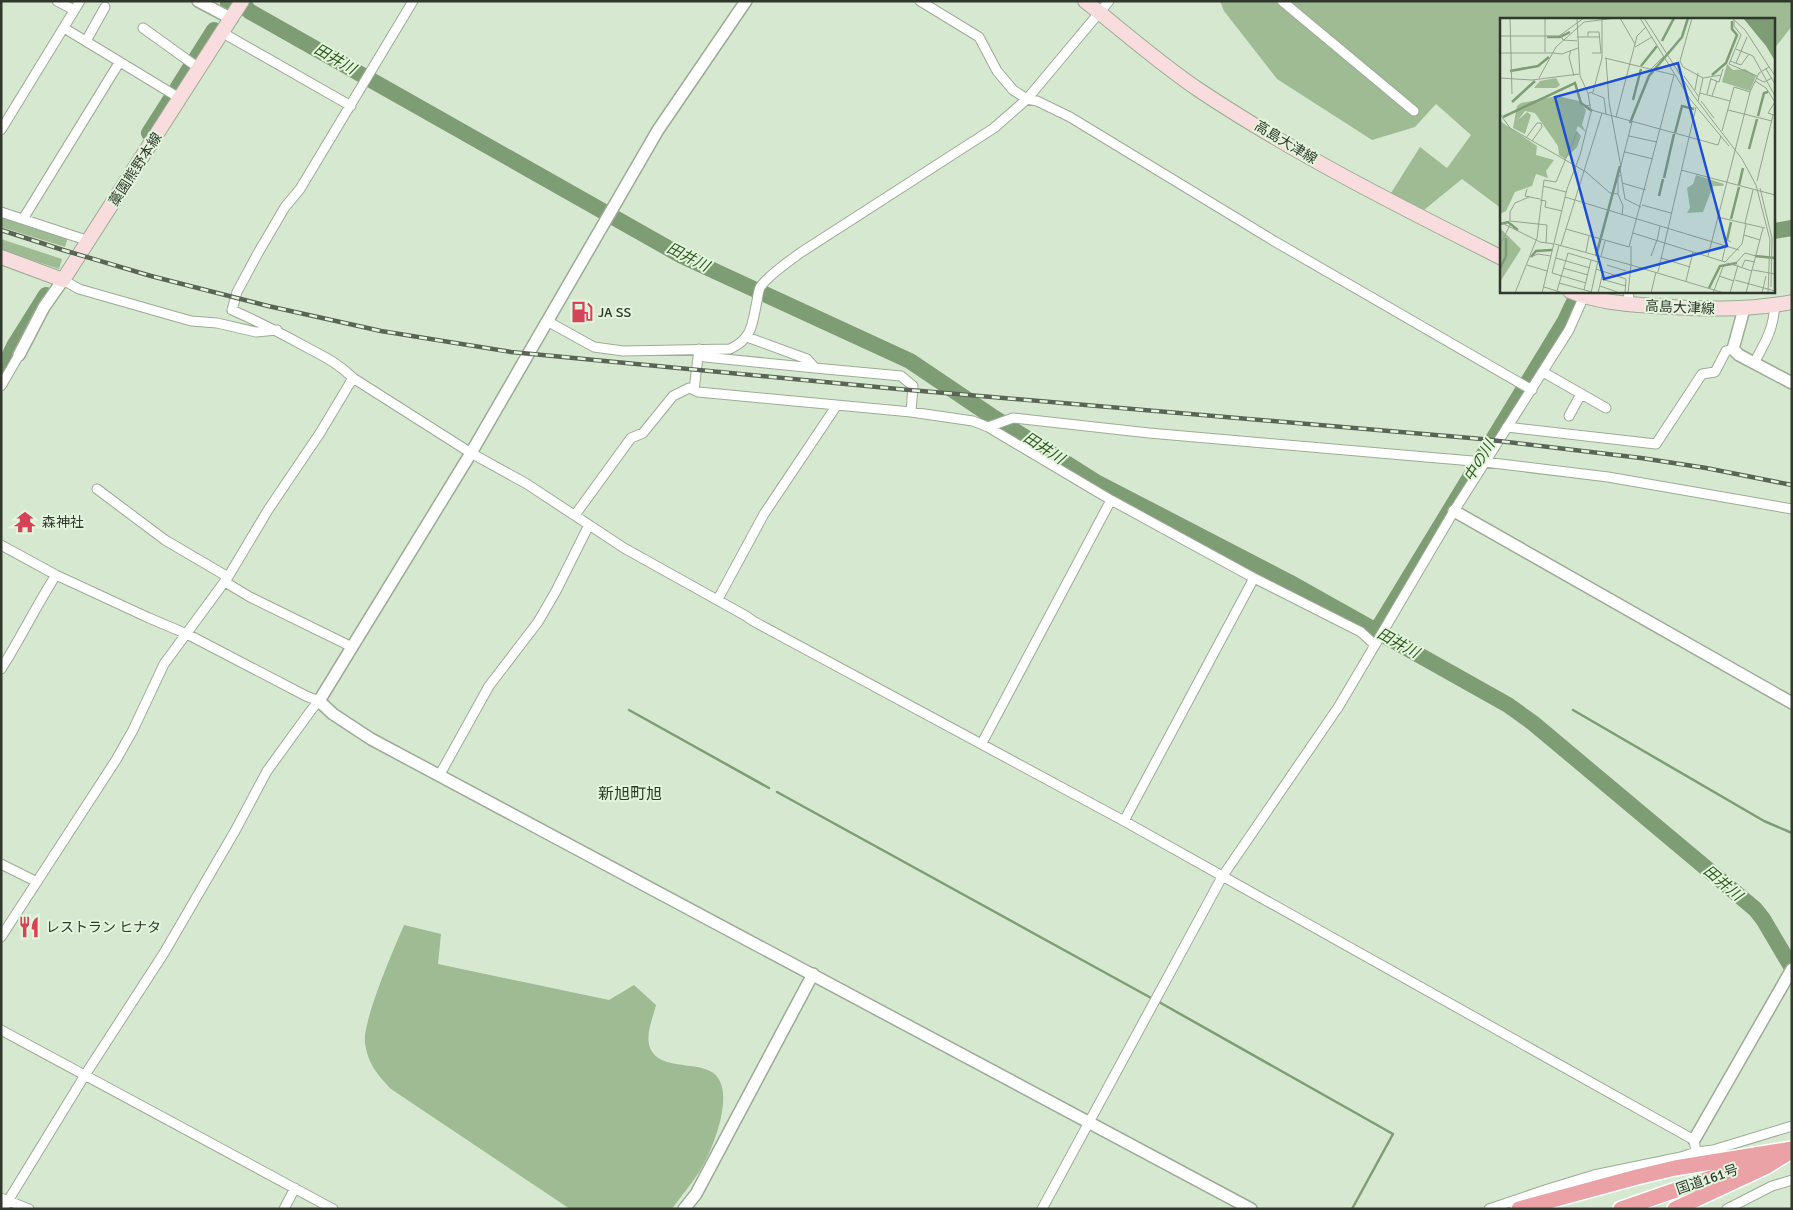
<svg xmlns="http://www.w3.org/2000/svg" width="1793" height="1210" font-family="Signika,'Noto Sans JP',sans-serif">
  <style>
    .green { fill: #9ebb94 }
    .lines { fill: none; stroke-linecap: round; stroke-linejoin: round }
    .stream { stroke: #7f9d75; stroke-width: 2.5 }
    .river { stroke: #7f9d75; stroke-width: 16 }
    .minor-casing { stroke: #9bac95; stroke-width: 11 }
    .tertiary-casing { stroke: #9bac95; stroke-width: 14 }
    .secondary-casing { stroke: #9bac95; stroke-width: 16 }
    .trunk-casing { stroke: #fff; stroke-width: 18 }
    .minor { stroke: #fff; stroke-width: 9 }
    .tertiary { stroke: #fff; stroke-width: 11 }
    .secondary { stroke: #f8dcde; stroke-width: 14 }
    .trunk { stroke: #eba2a7; stroke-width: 15 }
    .rail-casing { stroke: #596356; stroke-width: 4.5 }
    .rail { stroke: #e3f6dd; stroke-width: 2.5; stroke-dasharray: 8; stroke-linecap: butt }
    .labels { text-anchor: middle; stroke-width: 4; stroke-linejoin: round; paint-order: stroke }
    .street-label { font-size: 14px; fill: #30372d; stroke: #e3f6dd }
    .poi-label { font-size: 14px; fill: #30372d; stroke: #e3f6dd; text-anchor: start }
    .water-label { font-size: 15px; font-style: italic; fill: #2d561d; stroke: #e3f6dd }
    .quarter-label { font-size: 16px; fill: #2d3c28; stroke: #e3f6dd }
    .inset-river { fill: none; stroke: #7f9d75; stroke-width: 2.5 }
    .inset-road { fill: none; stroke: #94a28f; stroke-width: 1 }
    .view { fill: #1d4ed8; fill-opacity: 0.15; stroke: #1d4ed8; stroke-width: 2.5 }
    .inset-edge { fill: none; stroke: #30372d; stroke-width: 2.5 }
  </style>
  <rect width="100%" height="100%" fill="#d6e9d0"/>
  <!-- green -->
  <path class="green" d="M 1220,1 L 1792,1 L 1792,26 L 1774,49 L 1774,19 L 1502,19 L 1502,209 L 1462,179 L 1424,210 L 1391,193 L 1420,147 L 1447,168 L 1471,135 L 1436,104 L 1415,127 L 1372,140 L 1277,79 L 1224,11 Z
    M 1,216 L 68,237 L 65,247 L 1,227 Z
    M 1,239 L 62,259 L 59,269 L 1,250 Z
    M 404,925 L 441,934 L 438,964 L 609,1000 L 634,985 L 656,1005 C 653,1018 644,1037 651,1050 C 661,1069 692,1062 710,1071 C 739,1085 713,1149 701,1169 C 693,1182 682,1195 672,1209 L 570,1209 L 391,1089 C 377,1074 368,1064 365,1043 C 362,1022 394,948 404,925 Z"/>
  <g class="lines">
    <!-- stream -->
    <path class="stream" d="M 629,710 L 769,788
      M 1573,710 L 1764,821 L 1792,833
      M 777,792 L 1153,999
      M 1159,1002 L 1393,1134 L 1352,1209"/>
    <!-- river -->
    <path class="river" d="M 228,1 L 228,4
      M 241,1 L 249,11 L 682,256 L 910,361 L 990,415 L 1096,482 L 1289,582 L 1508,705 L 1533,723 L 1755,909 L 1763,919 L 1792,968
      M 178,87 L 214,30
      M 149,133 L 172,97
      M 1774,231 L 1792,228
      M 1,374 L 14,346 L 46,295
      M 1377,630 L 1565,321 L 1579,291"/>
    <!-- minor casing -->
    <g class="minor-casing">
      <path id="minor" d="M 57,1 L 74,10
        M 413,1 L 300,189 L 285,207 L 258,253 L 237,292 L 232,310 C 259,322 283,334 308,348 C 325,357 339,364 353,378 L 471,453 L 527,484 L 624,548 L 746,616 L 753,621 L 1124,821 L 1694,1140 L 1696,1152
        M 920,1 L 979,37 L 997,71 L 1013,90 L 1027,99 L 1037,101 L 1070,117 L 1274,241 L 1532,390
        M 1282,1 L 1414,111
        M 64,28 L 181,99
        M 143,28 L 200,69
        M 223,33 L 351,106
        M 86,41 L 105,7
        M 1,130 L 80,1
        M 1,212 L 89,241
        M 23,219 L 119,63
        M 63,280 L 79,289 L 191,321 L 217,323 L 256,332 L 277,330
        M 1628,304 L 1629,291
        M 547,321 L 594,347 L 623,351 L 730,349 C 753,338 752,324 757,301 C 758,296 758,290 761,286 C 771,273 787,263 800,253 L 994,128 L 1027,99 L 1109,1
        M 747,337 L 807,359 L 815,368 L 901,376 L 913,386 L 911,412
        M 699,349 L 705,357 L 815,368
        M 1754,363 C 1766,341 1773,330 1775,305
        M 1543,372 L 1606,408
        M 1,386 L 19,355
        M 694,390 L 699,349
        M 1569,416 L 1581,394
        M 988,427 L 1013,418 L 1149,433 L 1484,462 L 1608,477 L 1792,509
        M 1507,427 L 1656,444 L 1702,374 L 1715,372 L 1726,351 L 1733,349
        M 97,489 L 165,540 L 228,577
        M 575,515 L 631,438 L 643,433 L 673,396 L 689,388 L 698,392 L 911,412 L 973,421 L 988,427 L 1111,500 L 1254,578 L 1361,632 L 1375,645
        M 1,545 L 56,575 L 149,618 L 187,634 L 306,696 L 319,701 L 312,709 L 267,771 L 235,831 L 164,953 L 85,1075 L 3,1209
        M 225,582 L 250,597 L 352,647
        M 718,599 L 764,514 L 837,405
        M 1,669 C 21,638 36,606 56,575
        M 982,743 L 1111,500
        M 439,776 L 489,686 L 538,622 L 556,591 L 589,525
        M 1124,821 L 1254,578
        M 1,864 L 37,882
        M 1,937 L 116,760 L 133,730 L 164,664 L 228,577 L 268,510 L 320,433 L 353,378
        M 1,1030 L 333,1209
        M 1,1198 L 29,1209
        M 284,1209 L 295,1188
        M 1042,1209 L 1222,877 L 1339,706 L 1454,511 L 1569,330 L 1584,296
        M 1489,1209 L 1548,1189 L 1594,1175 L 1681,1157 L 1696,1152 L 1713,1150 L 1792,1126
        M 1727,1209 L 1772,1186 L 1792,1180"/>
    </g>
    <!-- tertiary casing -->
    <g class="tertiary-casing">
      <path id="tertiary" d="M 198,1 L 232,19
        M 746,1 L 658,130 L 471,453 L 319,701 L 333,714 L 371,739 L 1251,1209
        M 1744,309 L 1733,349 L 1739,355 L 1792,383
        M 19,355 L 44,307 L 63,280
        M 1454,511 L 1792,703
        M 1694,1140 L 1792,969
        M 684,1209 L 696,1194 L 813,974"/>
    </g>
    <!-- secondary casing -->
    <g class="secondary-casing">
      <path id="secondary" d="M 1085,1 C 1123,31 1159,63 1199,90 C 1295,154 1399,206 1502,258
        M 1,257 L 63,280 L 242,1
        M 1570,291 C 1596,302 1626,304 1653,306 C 1700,309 1746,311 1792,302"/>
    </g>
    <!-- trunk casing -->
    <g class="trunk-casing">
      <path id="trunk" d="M 1519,1209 L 1637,1177 L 1675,1168 L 1792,1149
        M 1621,1209 L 1757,1162
        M 1675,1209 L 1765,1167 L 1788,1153"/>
    </g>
    <!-- minor -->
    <use href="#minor" class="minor"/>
    <!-- tertiary -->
    <use href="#tertiary" class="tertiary"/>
    <!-- secondary -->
    <use href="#secondary" class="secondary"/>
    <!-- trunk -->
    <use href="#trunk" class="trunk"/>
    <!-- rail casing -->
    <g class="rail-casing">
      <path id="rail" d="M 1,230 L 63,250 L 151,276 L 268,306 L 381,331 L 511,352 L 898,389 L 1482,439 L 1641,458 L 1706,468 L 1792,485"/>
    </g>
    <!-- rail -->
    <use href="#rail" class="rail"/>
  </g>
  <!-- icons -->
  <defs>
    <g id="fuel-bare" transform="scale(1.725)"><path d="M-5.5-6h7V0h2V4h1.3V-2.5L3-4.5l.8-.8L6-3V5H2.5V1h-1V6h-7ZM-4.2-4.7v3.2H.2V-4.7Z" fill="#d44358" stroke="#e3f6dd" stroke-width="2.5" paint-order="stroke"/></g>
    <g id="temple-bare" transform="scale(1.725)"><path d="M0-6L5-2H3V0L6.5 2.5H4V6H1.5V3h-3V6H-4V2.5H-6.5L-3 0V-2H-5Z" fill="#d44358" stroke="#e3f6dd" stroke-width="2.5" paint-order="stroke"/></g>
    <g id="restaurant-bare" transform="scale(1.725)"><path d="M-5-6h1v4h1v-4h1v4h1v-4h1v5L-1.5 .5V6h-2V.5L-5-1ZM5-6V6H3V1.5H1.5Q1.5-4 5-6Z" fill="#d44358" stroke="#e3f6dd" stroke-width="2.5" paint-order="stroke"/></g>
  </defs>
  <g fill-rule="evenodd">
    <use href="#fuel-bare" x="582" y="312"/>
    <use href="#temple-bare" x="25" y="522"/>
    <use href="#restaurant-bare" x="29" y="927"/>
  </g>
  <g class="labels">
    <!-- street labels -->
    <g class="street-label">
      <text transform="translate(1286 142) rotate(31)" y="5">高島大津線</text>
      <text transform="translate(135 169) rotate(-57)" y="5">藁園熊野本線</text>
      <text transform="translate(1680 307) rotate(3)" y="5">高島大津線</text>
      <text transform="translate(1707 1179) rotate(-19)" y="5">国道161号</text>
    </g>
    <!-- poi labels -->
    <g class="poi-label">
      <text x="598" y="317">JA SS</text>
      <text x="42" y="527">森神社</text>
      <text x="46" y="932">レストラン ヒナタ</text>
    </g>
    <!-- water labels -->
    <g class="water-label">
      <text transform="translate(335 59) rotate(30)" y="5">田井川</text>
      <text transform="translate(688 257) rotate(27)" y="5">田井川</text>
      <text transform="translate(1044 448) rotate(33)" y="5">田井川</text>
      <text transform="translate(1479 461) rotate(-59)" y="5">中の川</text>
      <text transform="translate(1398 643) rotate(29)" y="5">田井川</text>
      <text transform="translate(1723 883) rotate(40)" y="5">田井川</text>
    </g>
    <!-- quarter labels -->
    <g class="quarter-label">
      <text x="630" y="799">新旭町旭</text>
    </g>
  </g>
  <!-- overview -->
  <g transform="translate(1500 18)">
    <rect width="275" height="275" fill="#d6e9d0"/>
    <path d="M 227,46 L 233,52 L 245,51 L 256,58 L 250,73 L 222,64 ZM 56,60 L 60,67 L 56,70 L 34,70 L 40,63 ZM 57,78 L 79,83 L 86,92 L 82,107 L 86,114 L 78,108 L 76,112 L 81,118 L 77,129 L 65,141 L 59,137 L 58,128 L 35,95 L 25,93 L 18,102 L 27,94 L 31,97 L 25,116 L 13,110 L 17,88 L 21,85 ZM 0,103 L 37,128 L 36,137 L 54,142 L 46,153 L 48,160 L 36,156 L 32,168 L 15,174 L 6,193 L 0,196 ZM 196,157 L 224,166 L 223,168 L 213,168 L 203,194 L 187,195 L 190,190 L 187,170 L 193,166 ZM 0,210 L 21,231 L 0,264 Z" fill="#9ebb94"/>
    <path d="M 243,0 L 275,0 L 275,43 L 266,28 Z" fill="#7f9d75"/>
    <path class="inset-river" d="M 47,19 L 60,19 L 70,14M 162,23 L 174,0M 141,48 L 157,28M 10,53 L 38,48 L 49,39M 212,57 L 226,45 L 237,17 L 232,11 L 232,3M 133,82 L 141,51M 12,84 L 35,63M 258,98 L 264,75 L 268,74M 3,99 L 75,65 L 81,85 L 92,93M 130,105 L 149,58 L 182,19 L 188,0M 175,115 L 182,88 L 194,91M 249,131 L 257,101M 164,160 L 174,116M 239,167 L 243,150M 159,178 L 163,161M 231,201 L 239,169M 0,206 L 8,204 L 18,212M 227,222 L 231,204M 96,238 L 120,148M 255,238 L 275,240M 31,239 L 36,233 L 52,232M 0,250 L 6,238 L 6,220M 209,270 L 220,248 L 237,245"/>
    <path class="inset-road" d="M 10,0 L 12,76M 45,0 L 45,34M 120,0 L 135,26M 140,0 L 190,81 L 229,128M 144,0 L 193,77 L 242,141 L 256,167 L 270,222 L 268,275M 192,0 L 180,43 L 183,49 L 203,60 L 198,83M 232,0 L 245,12 L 275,58M 234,2 L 234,8 L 241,17M 241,17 L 229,46 L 257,58M 0,18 L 59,18 L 84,0M 61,18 L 63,22 L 77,23M 88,18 L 88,14 L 99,14 L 101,35 L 92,35M 77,19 L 99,19M 135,29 L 152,19M 236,31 L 253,38 L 275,78M 71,32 L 69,39 L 74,58M 0,35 L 53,35M 53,35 L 62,36 L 78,30M 105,40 L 174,57M 106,40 L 109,84 L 121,149M 230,43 L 241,47 L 249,36M 236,45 L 247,19M 151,51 L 164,38M 266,51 L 275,66M 184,58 L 199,79M 0,60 L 32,62 L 79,56M 39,60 L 56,29 L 84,4 L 116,0M 203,60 L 221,57M 256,60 L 264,64 L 272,60M 211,61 L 219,64 L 223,51M 255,63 L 266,70 L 275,84M 195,72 L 198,55M 89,75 L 93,74 L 102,40 L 102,0M 92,75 L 104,80 L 106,96M 200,75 L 230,83M 207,76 L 211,60M 212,78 L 217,63M 79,80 L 84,88 L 91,87M 201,83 L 214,100M 91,92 L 218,127 L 221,118M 228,92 L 272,103M 0,96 L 10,110 L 86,154 L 110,175 L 118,176M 274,97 L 268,95 L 275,84M 116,99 L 137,18 L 146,9M 132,104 L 120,151 L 125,181 L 141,189M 222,113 L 234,69 L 250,74M 129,118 L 157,124M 26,120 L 37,105 L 41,105 L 42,109 L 32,123M 125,134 L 153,141M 181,152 L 275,177M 121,157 L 118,159 L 118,176 L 123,188 L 122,197M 257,163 L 273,97M 122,165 L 146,172M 43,168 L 66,174M 260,170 L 272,220 L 271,269M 27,171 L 25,178 L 40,181M 29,179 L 15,185 L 10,194 L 10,203 L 47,207 L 46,225M 65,179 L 239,232M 40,182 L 46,183 L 45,189 L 62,193M 142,187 L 171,195M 217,199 L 265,210M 0,204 L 40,224 L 54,226M 245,205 L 253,172M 66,211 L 129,229 L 174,57M 133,215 L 225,244 L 242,226 L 246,206M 244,217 L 260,222M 157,223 L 160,208M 55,226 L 131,247 L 128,275M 0,227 L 10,207M 59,227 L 52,255 L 86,265M 61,227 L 102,95M 131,228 L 131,247 L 224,275M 86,234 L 89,218M 101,238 L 105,223M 151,238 L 157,222M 208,238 L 250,74 L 259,55 L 269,49M 30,239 L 38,236 L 51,238M 56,240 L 90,250M 161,240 L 190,249M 222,243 L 227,222 L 231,224M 235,246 L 245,235 L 256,238M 27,247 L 47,253M 107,247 L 126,253M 242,249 L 245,242 L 255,244M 63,250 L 88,257M 96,251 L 126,261 L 125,275M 253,252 L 275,256M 158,254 L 196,89M 219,258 L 234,263M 101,261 L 126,268M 235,262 L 275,273M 186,263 L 193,234M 59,265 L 92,274M 100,268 L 120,275M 44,269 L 63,275M 84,272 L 91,242M 57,273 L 68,235 L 98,244M 15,275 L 37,220 L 44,162 L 56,164 L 77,114M 42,275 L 67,171 L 80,137 L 91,94 L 88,75 L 80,58 L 77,0M 91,275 L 98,243M 98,275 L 103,254M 151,275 L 156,254M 213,275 L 223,249 L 228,245 L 252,253M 230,275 L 238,247M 246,275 L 263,210M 262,275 L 266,258"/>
    <path class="view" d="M 178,45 L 227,228 L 104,261 L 55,79 Z"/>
    <rect width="275" height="275" class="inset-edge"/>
  </g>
  <!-- border -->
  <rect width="1793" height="1210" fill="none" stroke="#30372d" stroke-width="5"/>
</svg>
